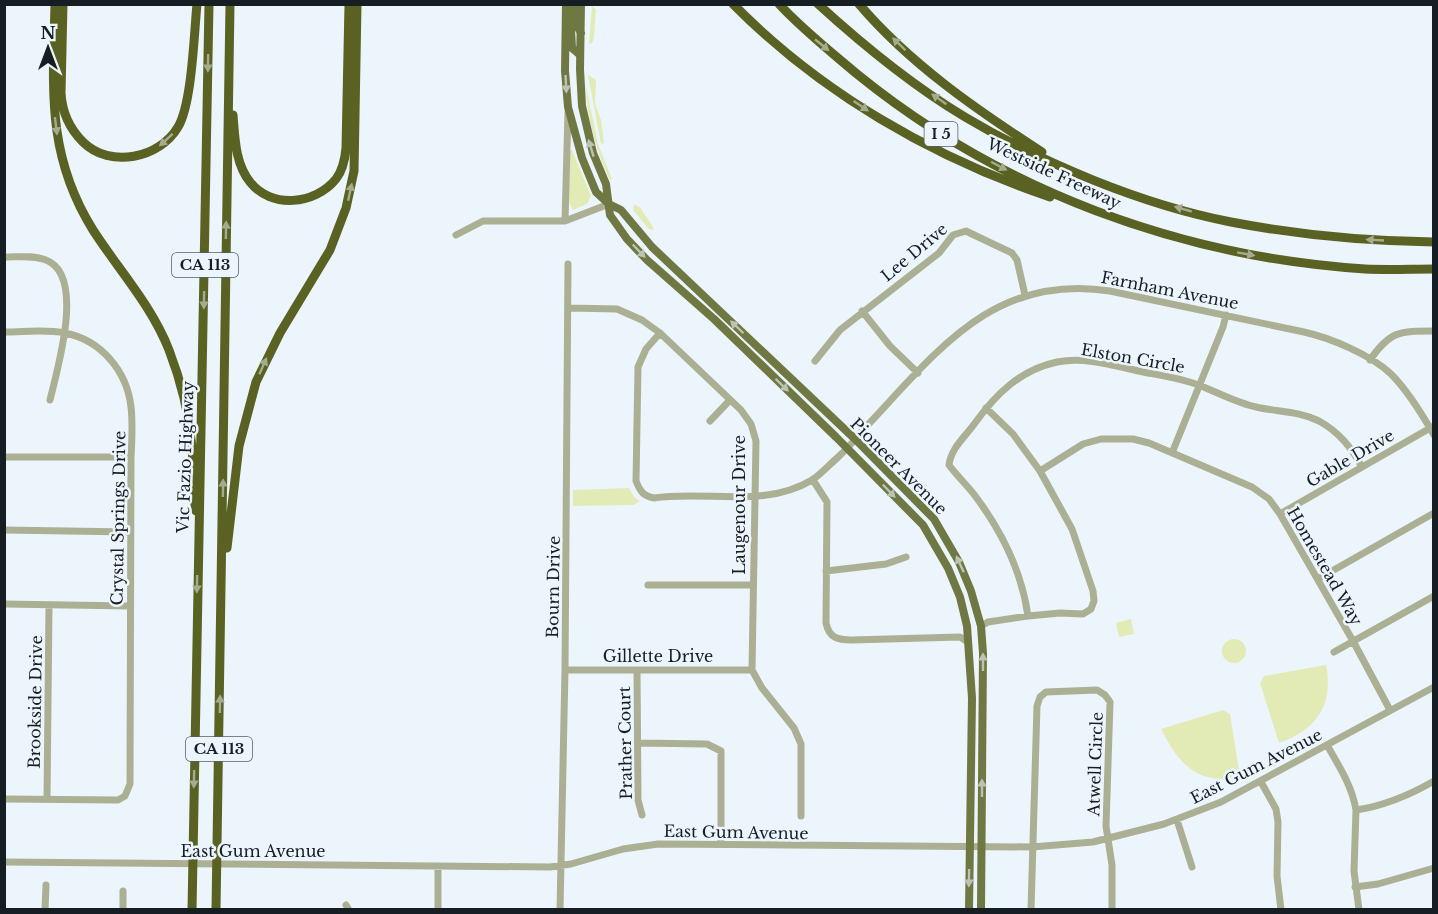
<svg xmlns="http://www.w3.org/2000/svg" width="1438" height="914" font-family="'Libre Baskerville',serif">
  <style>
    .green { fill: #e2ebb6 }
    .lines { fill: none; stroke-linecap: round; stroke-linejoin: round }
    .minor { stroke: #abb094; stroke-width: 7 }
    .major { stroke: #6f7743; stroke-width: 8 }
    .highway { stroke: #5a6223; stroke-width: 9 }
    .oneway { fill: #a4ac90 }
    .oneway2 { fill: #bbc3b2 }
    .labels { text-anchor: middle; stroke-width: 5; stroke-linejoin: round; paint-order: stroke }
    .shield { fill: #edf5fc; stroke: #565e64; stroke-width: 1.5 }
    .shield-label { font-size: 15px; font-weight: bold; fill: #161d23 }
    .street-label { font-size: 16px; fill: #161d23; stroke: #edf5fc }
  </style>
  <rect width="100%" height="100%" fill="#edf5fc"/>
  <!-- green -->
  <path class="green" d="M 592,6 L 596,10 C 595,18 595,40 592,43 L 589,44 Z
    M 588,75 L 596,80 L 595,104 L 601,120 L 604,143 L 601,144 Z
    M 586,86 L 598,144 L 612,179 L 610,180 C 596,150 587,119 586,86 Z
    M 572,150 L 591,196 L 587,204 L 573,210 L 568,201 L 570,151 Z
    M 634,204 L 641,208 C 644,216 652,222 654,230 L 649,229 L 633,210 Z
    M 629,488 L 634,497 L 640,501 L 633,505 L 573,506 L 573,490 Z
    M 1131,619 L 1134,634 L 1119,637 L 1116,623 Z
    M1222 651a12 12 0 1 1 24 0a12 12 0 1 1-24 0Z
    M 1326,665 C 1334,706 1316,730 1279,743 L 1260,683 L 1264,676 Z
    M 1223,710 L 1230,714 L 1240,776 C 1198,787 1178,763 1161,729 Z"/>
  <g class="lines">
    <!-- minor -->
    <path class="minor" d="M 565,221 L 568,112
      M 456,235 L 483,221 L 565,221 L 609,204
      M 4,257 C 18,257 34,255 46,260 C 86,275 57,370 50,400
      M 569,308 L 617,309 L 642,320 L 660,333 L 741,410 L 751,424 L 756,441 L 752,670
      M 862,311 L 890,346 L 918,373
      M 4,332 C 24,332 46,329 65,333 C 101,340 127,371 131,407 C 133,424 132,440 131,457 L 130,784 L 125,796 L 118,800 L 4,799
      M 660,333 L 646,349 L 638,367 L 636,481 C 640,491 643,496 654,498 C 706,490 764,509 812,480 C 821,474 828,466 836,459 C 847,449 852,444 861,432 C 934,356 991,272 1110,291 L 1304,332 C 1331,338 1371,355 1391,374 C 1408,391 1422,414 1434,435
      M 1370,360 C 1390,331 1399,331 1434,331
      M 815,361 L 840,330 L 939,253 L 953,235 L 966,231 L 972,234 L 1012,253 L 1017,260 L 1025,295
      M 710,421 L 730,400
      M 1172,453 L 1223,327 L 1226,315
      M 4,457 L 131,457
      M 1040,471 L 1083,444 L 1101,439 L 1133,439 L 1149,443 L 1252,487 L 1269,499 L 1280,514 L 1353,641 L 1390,710
      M 813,480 L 827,502 L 826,623 C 829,638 838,640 852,640 L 960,637 L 968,642
      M 1280,514 L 1432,427
      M 4,530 L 130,532
      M 826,571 L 886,564 L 906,557
      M 1318,579 L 1434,513
      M 648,585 L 753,585
      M 4,604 L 130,606
      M 1028,616 C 1022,573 1002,532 976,497 C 968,486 957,476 949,465 C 951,448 965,437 975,423 C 996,394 1020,370 1057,362 C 1087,356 1118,367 1148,373 C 1165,376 1184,379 1201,386 C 1219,393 1237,403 1256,407 C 1278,412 1299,411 1319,421 C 1339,432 1351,447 1362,467
      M 981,626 L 988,622 L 1028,616 L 1060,613 L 1083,614 L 1091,609 L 1094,601 L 1093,591 L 1072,529 L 1040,471 L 1013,434 L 986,408
      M 1334,652 L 1434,596
      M 565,670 L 752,670
      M 637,670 L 638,800 L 642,815
      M 752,670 L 762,688 L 794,728 L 801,744 L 801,816
      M 638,743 L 707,744 L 721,751 L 721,844
      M 1327,745 C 1339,766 1352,786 1356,810 L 1354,871 L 1359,910
      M 1261,782 L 1276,809 L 1278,822 L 1277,876 L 1281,910
      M 47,799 L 49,605
      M 1356,810 C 1384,806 1408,796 1434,781
      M 1177,820 L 1192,867
      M 4,862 L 550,867 L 571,864 L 623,849 L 658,844 L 1032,847 L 1093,842 L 1164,824 L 1221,802 L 1434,687
      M 1355,887 L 1378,884 L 1434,868
      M 346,905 L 349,910
      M 45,910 L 46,885
      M 123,910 L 123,891
      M 438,910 L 438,866
      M 560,910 L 565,670 L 568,264
      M 1031,910 L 1037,706 L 1040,697 L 1046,692 L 1097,690 L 1105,695 L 1110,702 L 1106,826 L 1112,865 L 1112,910"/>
    <!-- major -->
    <path class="major" d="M 566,4 L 565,71 L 568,107 L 582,158 L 596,192 L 609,204 L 621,210 L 652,247 L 856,440 L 934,519 L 959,562 L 971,591 L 981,626 L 983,653 L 981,910
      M 573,4 L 573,18 L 581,33
      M 581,4 L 580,69 L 582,106 L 593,153 L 606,184 L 610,215 L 627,239 L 647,260 L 714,319 L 836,437 L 923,525 L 948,568 L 960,597 L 967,626 L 972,698 L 969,910
      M 566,21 L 571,29 L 572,48 L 580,55"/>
    <!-- highway -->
    <path class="highway" d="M 55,4 C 53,88 46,155 93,230 C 118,269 152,306 169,350 C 181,381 189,414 192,447 C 194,469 192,490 196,511
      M 63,4 L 61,93 C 62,112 69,128 83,142 C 110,169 160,158 178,127 C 192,104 194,34 197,4
      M 733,4 C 821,93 932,157 1050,197
      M 779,4 C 803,30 830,51 857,74 C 1001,191 1181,257 1365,269 C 1388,270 1411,269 1434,269
      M 818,4 C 863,45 913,86 965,117 C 1042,163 1143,205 1231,222 C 1298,235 1365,241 1434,242
      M 859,4 C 910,64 977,110 1042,152
      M 233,115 C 235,138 235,163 250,182 C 271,209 315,205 336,179 C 343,170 345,159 346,148 L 349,4
      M 227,548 L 239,446 L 256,382 L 280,333 L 330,250 L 346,208 L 354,171 L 357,4
      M 192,910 L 209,4
      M 216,910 L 230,4"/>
  </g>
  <!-- one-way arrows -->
  <defs><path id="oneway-solid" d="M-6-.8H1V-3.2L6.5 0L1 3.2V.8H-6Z" transform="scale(1.5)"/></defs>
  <g class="oneway">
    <use href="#oneway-solid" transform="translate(899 44) rotate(-136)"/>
    <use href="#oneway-solid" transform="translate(822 45) rotate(39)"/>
    <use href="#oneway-solid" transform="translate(208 63) rotate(91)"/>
    <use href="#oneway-solid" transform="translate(939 99) rotate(-145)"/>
    <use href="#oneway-solid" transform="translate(861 106) rotate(34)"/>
    <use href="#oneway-solid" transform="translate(56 126) rotate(83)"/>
    <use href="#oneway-solid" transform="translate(166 140) rotate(138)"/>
    <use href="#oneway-solid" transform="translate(999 166) rotate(28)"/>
    <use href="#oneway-solid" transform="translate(350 192) rotate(-78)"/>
    <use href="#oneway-solid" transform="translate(1183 209) rotate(-164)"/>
    <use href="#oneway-solid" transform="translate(226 230) rotate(-89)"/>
    <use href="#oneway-solid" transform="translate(1375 240) rotate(-177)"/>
    <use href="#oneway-solid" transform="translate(1246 254) rotate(10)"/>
    <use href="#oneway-solid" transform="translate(204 300) rotate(91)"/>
    <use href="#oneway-solid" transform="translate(263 366) rotate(-66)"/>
    <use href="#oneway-solid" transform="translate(223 488) rotate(-89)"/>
    <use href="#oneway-solid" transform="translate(197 584) rotate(91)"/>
    <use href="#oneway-solid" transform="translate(220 704) rotate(-89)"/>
    <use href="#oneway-solid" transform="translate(194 779) rotate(91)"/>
  </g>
  <g class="oneway2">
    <use href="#oneway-solid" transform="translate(566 84) rotate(87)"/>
    <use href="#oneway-solid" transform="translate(591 148) rotate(-107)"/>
    <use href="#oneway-solid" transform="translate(639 251) rotate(46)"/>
    <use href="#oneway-solid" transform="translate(737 327) rotate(-136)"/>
    <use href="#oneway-solid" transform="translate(782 385) rotate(44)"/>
    <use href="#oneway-solid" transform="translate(889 491) rotate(46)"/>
    <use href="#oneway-solid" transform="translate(960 564) rotate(-115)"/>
    <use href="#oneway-solid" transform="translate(983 662) rotate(-90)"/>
    <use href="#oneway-solid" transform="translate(982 788) rotate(-90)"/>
    <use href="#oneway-solid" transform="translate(969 878) rotate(91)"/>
  </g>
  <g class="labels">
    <!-- shield labels -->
    <g class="shield">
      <rect x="924.5" y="122" width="33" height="24" rx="4.5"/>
      <rect x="172" y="253" width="66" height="24" rx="4.5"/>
      <rect x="186" y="737" width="66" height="24" rx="4.5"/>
    </g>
    <g class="shield-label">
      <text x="941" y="139">I 5</text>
      <text x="205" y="270">CA 113</text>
      <text x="219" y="754">CA 113</text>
    </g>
    <!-- street labels -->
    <g class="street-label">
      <text transform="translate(1054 173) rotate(25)" y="6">Westside Freeway</text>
      <text transform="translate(914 252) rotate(-40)" y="6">Lee Drive</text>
      <text transform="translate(1170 290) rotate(11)" y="6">Farnham Avenue</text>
      <text transform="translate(1133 358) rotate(10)" y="6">Elston Circle</text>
      <text transform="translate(185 457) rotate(-88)" y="6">Vic Fazio Highway</text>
      <text transform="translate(1350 458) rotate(-30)" y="6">Gable Drive</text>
      <text transform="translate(899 466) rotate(45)" y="6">Pioneer Avenue</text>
      <text transform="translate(739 505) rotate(-90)" y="6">Laugenour Drive</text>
      <text transform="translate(118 518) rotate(-89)" y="6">Crystal Springs Drive</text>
      <text transform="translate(1325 566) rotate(60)" y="6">Homestead Way</text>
      <text transform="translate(553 587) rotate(-89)" y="6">Bourn Drive</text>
      <text x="658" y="662">Gillette Drive</text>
      <text transform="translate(35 702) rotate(-89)" y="6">Brookside Drive</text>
      <text transform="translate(625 743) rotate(-91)" y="6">Prather Court</text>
      <text transform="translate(1095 764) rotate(-88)" y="6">Atwell Circle</text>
      <text transform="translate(1256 766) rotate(-27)" y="6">East Gum Avenue</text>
      <text transform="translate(736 832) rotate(1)" y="6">East Gum Avenue</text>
      <text x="253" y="857">East Gum Avenue</text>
    </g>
  </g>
  <!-- border -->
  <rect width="1438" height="914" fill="none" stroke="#161d23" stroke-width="12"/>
  <!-- north arrow -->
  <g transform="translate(48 48)" stroke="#edf5fc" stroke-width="4.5" paint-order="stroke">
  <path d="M0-4.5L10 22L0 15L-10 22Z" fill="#161d23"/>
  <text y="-9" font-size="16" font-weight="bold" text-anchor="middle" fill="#161d23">N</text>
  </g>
</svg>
